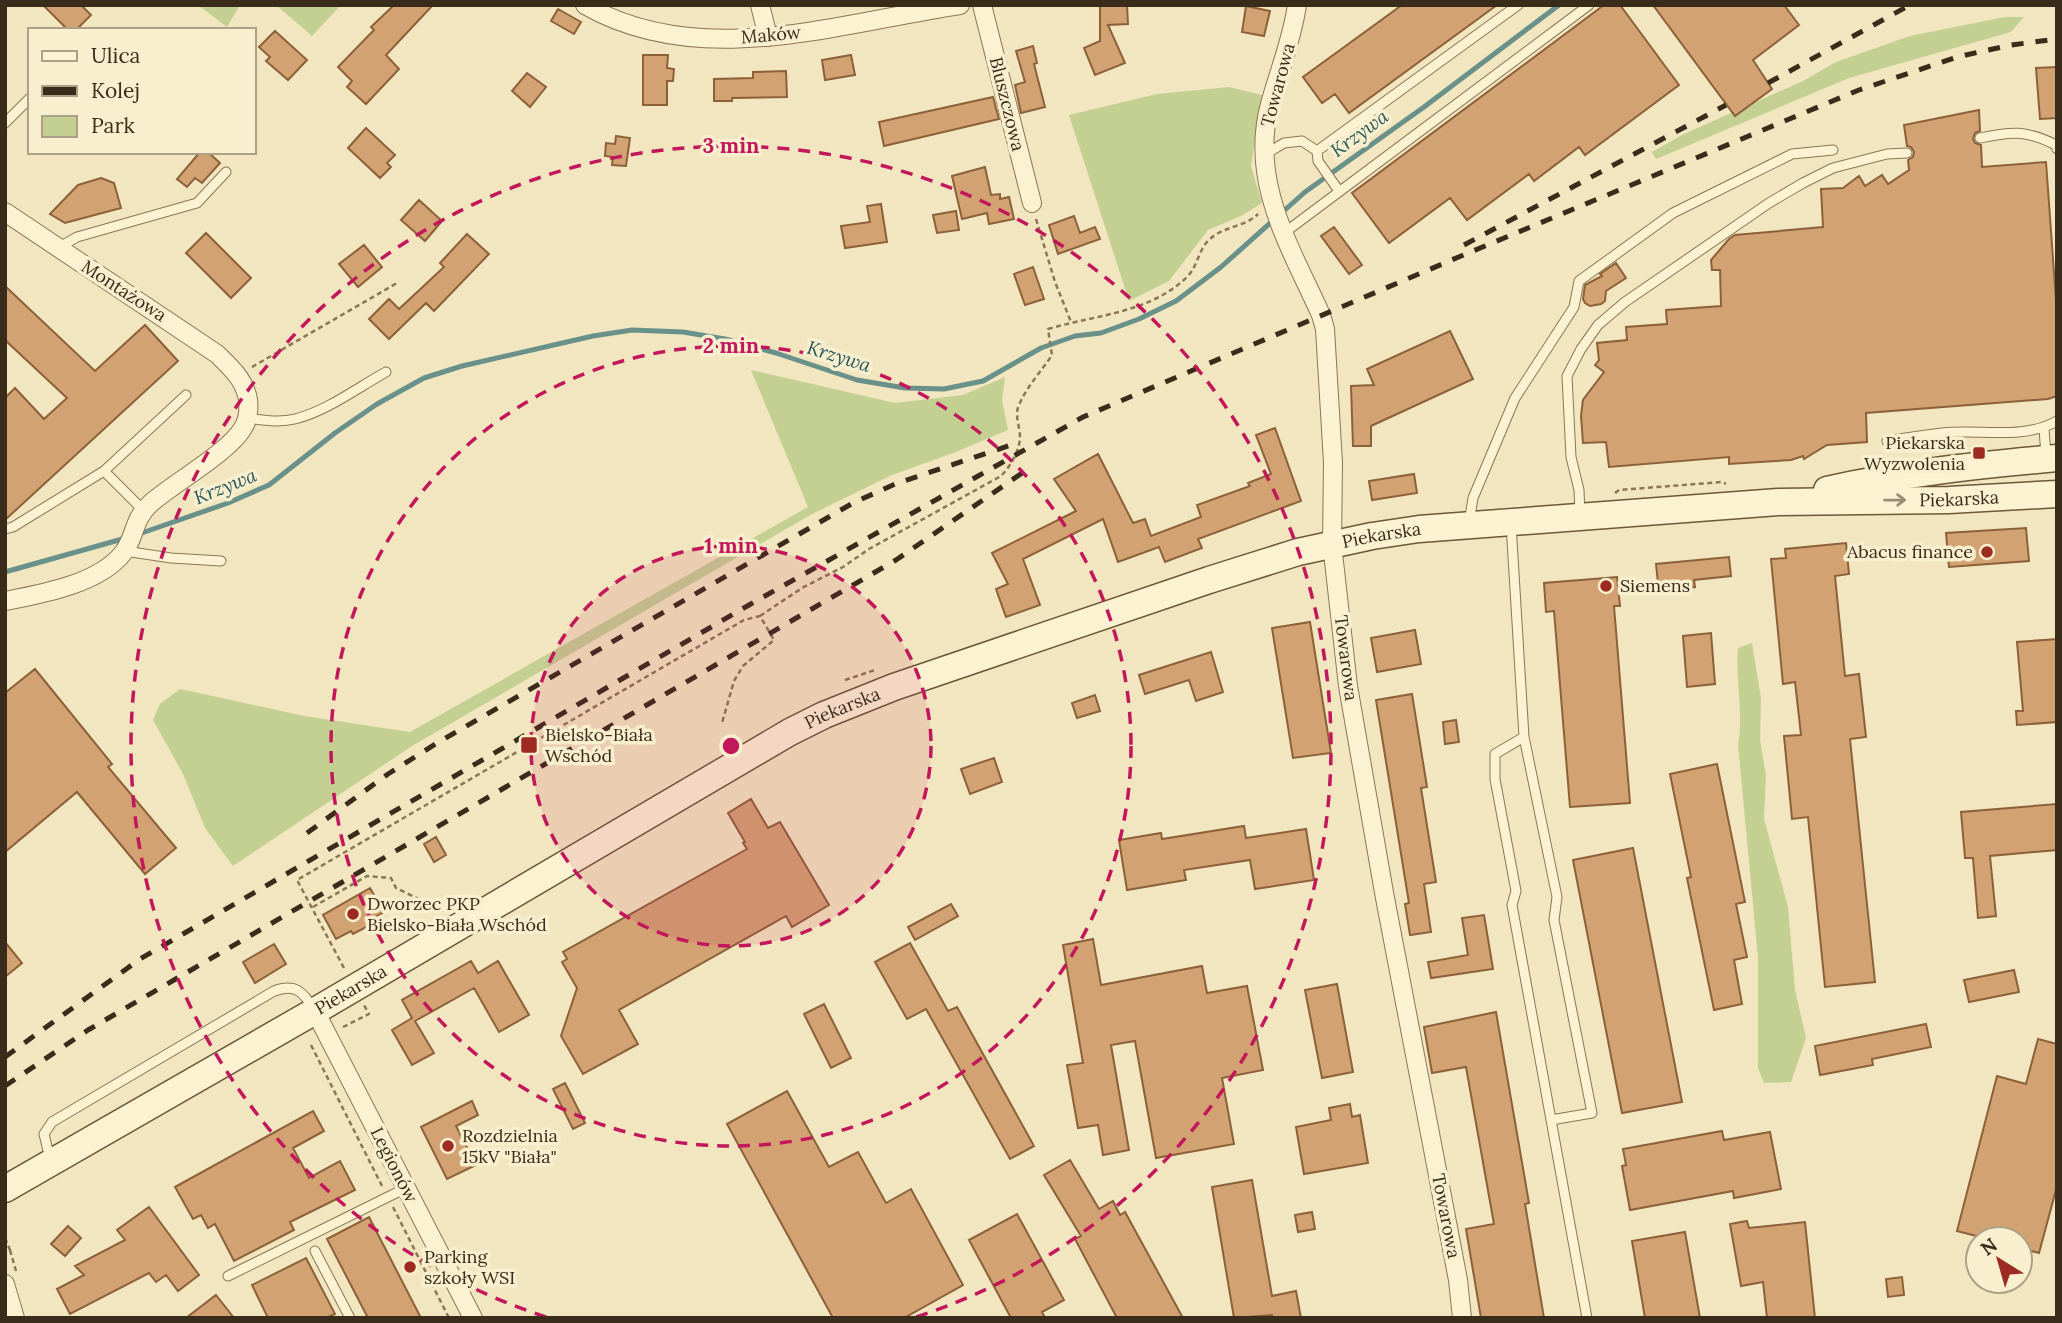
<svg xmlns="http://www.w3.org/2000/svg" width="2062" height="1323" font-family="Lora,serif">
  <style>
    .green { fill: #c3d092 }
    .lines { fill: none; stroke-linecap: round; stroke-linejoin: round }
    .stream { stroke: #69918a; stroke-width: 5 }
    .building { fill: #d2a272; stroke: #8c613a; stroke-width: 2 }
    .lane-casing { stroke: #8b7656; stroke-width: 11 }
    .street-casing { stroke: #8b7656; stroke-width: 20 }
    .secondary-casing { stroke: #6c5739; stroke-width: 29 }
    .path { stroke: #8b7656; stroke-width: 2.5; stroke-dasharray: 5 3.5; stroke-linecap: butt }
    .lane { stroke: #fbf2d2; stroke-width: 9 }
    .street { stroke: #fbf2d2; stroke-width: 18 }
    .secondary { stroke: #fbf2d2; stroke-width: 26 }
    .rail { stroke: #392c1b; stroke-width: 5; stroke-dasharray: 12 12; stroke-linecap: butt }
    .oneway { stroke: #9a8f76 }
    .ring { fill: none; stroke: #c2185b; stroke-width: 3.5; stroke-dasharray: 12 9 }
    .poi-dot { fill: #9e2b21; stroke: #f8efcf; stroke-width: 2.5 }
    .labels { text-anchor: middle; stroke-width: 7; stroke-linejoin: round; paint-order: stroke }
    .street-label { font-size: 18px; fill: #392c1b; stroke: #f8efcf }
    .poi-label { font-size: 18px; fill: #392c1b; stroke: #f8efcf; text-anchor: start }
    .water-label { font-size: 19px; font-style: italic; fill: #2a595a; stroke: #f8efcf }
    .centre { fill: #c2185b; stroke: #f8efcf; stroke-width: 3.5 }
    .ring-label { font-size: 21px; text-anchor: middle; font-weight: bold; fill: #c2185b; stroke: #f8efcf; stroke-width: 7; stroke-linejoin: round; paint-order: stroke }
  </style>
  <rect width="100%" height="100%" fill="#f1e6bf"/>
  <!-- green -->
  <path class="green" d="M 198,5 L 240,5 L 227,27 Z
    M 276,5 L 341,5 L 312,36 Z
    M 2005,17 L 2024,17 L 2011,32 L 1849,78 L 1656,159 L 1652,152 L 1684,134 L 1803,81 L 1836,62 L 1910,36 Z
    M 1229,87 L 1262,95 L 1251,166 L 1262,203 L 1241,216 L 1208,230 L 1169,281 L 1129,301 L 1069,115 L 1157,94 Z
    M 751,370 L 895,403 L 963,395 L 1005,377 L 1002,400 L 1008,430 L 953,453 L 892,475 L 812,514 L 412,746 L 233,866 L 205,828 L 183,774 L 153,720 L 160,704 L 180,689 L 304,716 L 410,732 L 808,507 Z
    M 1752,643 L 1761,698 L 1760,740 L 1766,775 L 1764,819 L 1788,907 L 1795,990 L 1806,1038 L 1791,1082 L 1764,1083 L 1758,1068 L 1758,958 L 1738,744 C 1744,712 1735,680 1738,648 Z"/>
  <g class="lines">
    <!-- stream -->
    <path class="stream" d="M 136,535 L 228,503 L 269,485 L 335,433 L 377,404 L 424,378 L 462,366 L 593,336 L 632,330 L 683,332 L 725,339 L 776,353 L 857,380 L 905,388 L 944,389 L 983,381 L 1041,348 L 1075,336 L 1101,333 L 1139,319 L 1176,301 L 1221,267 L 1305,192 L 1424,107 L 1559,5
      M 5,572 L 126,538"/>
  </g>
  <!-- building -->
  <path class="building" d="M 43,5 L 81,5 L 91,15 L 76,30 L 68,30 Z
    M 394,5 L 433,5 L 386,55 L 399,69 L 366,104 L 347,87 L 352,81 L 338,67 L 374,30 L 371,27 Z
    M 1100,5 L 1127,5 L 1128,24 L 1108,25 L 1125,63 L 1095,75 L 1084,48 L 1100,41 Z
    M 1402,5 L 1497,5 L 1349,113 L 1335,94 L 1322,103 L 1303,77 Z
    M 1604,5 L 1620,5 L 1679,85 L 1585,155 L 1579,147 L 1534,181 L 1529,174 L 1467,220 L 1450,198 L 1389,243 L 1352,193 Z
    M 1653,5 L 1784,5 L 1799,25 L 1753,60 L 1772,89 L 1735,116 Z
    M 1246,6 L 1270,11 L 1264,36 L 1242,32 Z
    M 558,9 L 581,22 L 574,34 L 551,21 Z
    M 275,31 L 307,60 L 288,80 L 266,61 L 270,57 L 259,47 Z
    M 1033,46 L 1037,63 L 1034,64 L 1045,107 L 1021,113 L 1015,85 L 1025,82 L 1016,51 Z
    M 643,55 L 668,55 L 667,68 L 674,69 L 673,81 L 667,81 L 667,105 L 643,105 Z
    M 851,55 L 855,75 L 825,80 L 822,60 Z
    M 2057,67 L 2057,118 L 2040,119 L 2036,68 Z
    M 786,71 L 787,97 L 732,98 L 732,101 L 714,101 L 714,79 L 753,78 L 753,72 Z
    M 527,73 L 546,87 L 530,107 L 512,91 Z
    M 993,97 L 999,119 L 884,146 L 879,122 Z
    M 1979,110 L 1980,131 L 1975,133 L 1973,139 L 1975,143 L 1981,145 L 1982,167 L 2046,162 L 2057,314 L 2057,396 L 2048,399 L 1866,413 L 1867,442 L 1827,445 L 1804,459 L 1803,456 L 1791,460 L 1729,464 L 1729,457 L 1609,467 L 1606,442 L 1583,443 L 1581,416 L 1583,400 L 1604,372 L 1595,365 L 1599,360 L 1597,343 L 1627,340 L 1626,327 L 1667,324 L 1666,310 L 1721,306 L 1720,270 L 1712,270 L 1711,260 L 1729,239 L 1735,235 L 1823,227 L 1821,189 L 1843,188 L 1859,176 L 1865,186 L 1882,175 L 1888,184 L 1909,170 L 1908,160 L 1913,157 L 1914,152 L 1911,147 L 1907,146 L 1904,125 Z
    M 366,128 L 395,155 L 387,163 L 391,167 L 380,178 L 348,148 Z
    M 616,136 L 630,138 L 626,166 L 612,165 L 613,157 L 605,156 L 606,143 L 615,144 Z
    M 200,152 L 208,152 L 220,163 L 202,183 L 195,178 L 187,187 L 177,179 Z
    M 985,167 L 991,195 L 1000,194 L 1000,199 L 1009,197 L 1014,219 L 989,224 L 987,213 L 962,219 L 952,176 Z
    M 101,178 L 114,183 L 121,208 L 65,223 L 50,214 L 78,185 Z
    M 419,200 L 442,221 L 425,241 L 401,220 Z
    M 881,204 L 887,242 L 845,248 L 841,226 L 870,222 L 867,206 Z
    M 956,211 L 959,230 L 937,233 L 933,215 Z
    M 1074,216 L 1080,233 L 1095,227 L 1100,239 L 1058,254 L 1049,225 Z
    M 1334,227 L 1362,265 L 1349,274 L 1321,236 Z
    M 206,233 L 251,278 L 231,298 L 186,253 Z
    M 467,234 L 489,254 L 434,311 L 426,303 L 389,339 L 369,319 L 389,299 L 399,309 L 444,267 L 440,263 Z
    M 364,245 L 382,267 L 358,287 L 339,264 Z
    M 1616,263 L 1626,278 L 1606,291 L 1605,301 L 1601,304 L 1590,306 L 1585,303 L 1583,299 L 1585,285 L 1602,276 L 1600,274 Z
    M 1033,267 L 1044,299 L 1025,305 L 1014,274 Z
    M 5,286 L 95,371 L 145,325 L 178,361 L 5,520 L 5,398 L 15,388 L 44,419 L 67,398 L 5,340 Z
    M 1450,331 L 1473,379 L 1371,426 L 1371,446 L 1353,446 L 1351,386 L 1374,385 L 1367,369 Z
    M 1275,428 L 1301,501 L 1198,539 L 1202,548 L 1165,562 L 1159,547 L 1118,562 L 1103,519 L 1023,559 L 1040,605 L 1006,617 L 996,589 L 1008,584 L 992,553 L 1076,511 L 1054,479 L 1098,454 L 1133,523 L 1145,519 L 1151,536 L 1201,517 L 1197,505 L 1250,486 L 1248,483 L 1271,474 L 1256,435 Z
    M 1414,474 L 1417,493 L 1372,500 L 1369,481 Z
    M 2026,528 L 2029,561 L 1949,567 L 1946,533 Z
    M 1846,543 L 1849,574 L 1835,576 L 1845,676 L 1859,674 L 1866,737 L 1850,739 L 1875,982 L 1825,987 L 1808,817 L 1792,819 L 1784,736 L 1801,735 L 1795,682 L 1783,684 L 1771,559 L 1786,558 L 1785,549 Z
    M 1729,557 L 1731,576 L 1694,580 L 1695,587 L 1665,590 L 1664,583 L 1658,583 L 1656,564 Z
    M 1617,577 L 1620,606 L 1614,606 L 1630,803 L 1570,807 L 1554,611 L 1546,612 L 1544,583 Z
    M 1310,622 L 1331,753 L 1293,758 L 1272,628 Z
    M 1415,630 L 1421,664 L 1377,672 L 1371,638 Z
    M 1711,633 L 1715,684 L 1687,687 L 1683,636 Z
    M 2057,639 L 2057,722 L 2017,725 L 2016,711 L 2023,711 L 2017,642 Z
    M 1211,652 L 1223,692 L 1196,701 L 1189,680 L 1145,694 L 1139,675 Z
    M 35,669 L 112,764 L 108,767 L 176,848 L 145,874 L 77,792 L 5,852 L 5,693 Z
    M 1412,694 L 1427,787 L 1421,788 L 1436,882 L 1424,884 L 1431,932 L 1410,935 L 1405,904 L 1409,903 L 1376,700 Z
    M 1095,695 L 1100,711 L 1077,718 L 1072,703 Z
    M 1456,720 L 1459,742 L 1445,744 L 1443,722 Z
    M 994,758 L 1002,782 L 970,794 L 961,769 Z
    M 1717,764 L 1745,902 L 1736,904 L 1747,957 L 1734,960 L 1742,1004 L 1714,1010 L 1687,878 L 1691,877 L 1670,774 Z
    M 751,799 L 768,828 L 780,822 L 829,905 L 792,927 L 786,916 L 619,1010 L 638,1044 L 583,1074 L 561,1036 L 577,988 L 562,962 L 567,959 L 563,952 L 747,849 L 743,843 L 745,842 L 728,813 Z
    M 2057,804 L 2057,850 L 1990,856 L 1996,916 L 1978,918 L 1973,858 L 1965,858 L 1961,812 Z
    M 1244,826 L 1246,838 L 1306,829 L 1314,880 L 1255,889 L 1250,860 L 1184,870 L 1186,880 L 1127,890 L 1119,840 L 1161,833 L 1162,839 Z
    M 436,837 L 446,855 L 434,862 L 424,844 Z
    M 1633,848 L 1682,1102 L 1622,1113 L 1573,860 Z
    M 370,888 L 384,912 L 370,920 L 372,924 L 353,934 L 351,931 L 336,939 L 323,915 Z
    M 951,904 L 958,916 L 915,940 L 908,927 Z
    M 1484,915 L 1493,969 L 1431,978 L 1428,962 L 1468,955 L 1462,918 Z
    M 1093,939 L 1101,985 L 1202,966 L 1207,993 L 1247,986 L 1263,1070 L 1222,1078 L 1234,1144 L 1156,1158 L 1135,1041 L 1111,1045 L 1129,1150 L 1103,1155 L 1098,1125 L 1078,1128 L 1067,1065 L 1083,1063 L 1063,945 Z
    M 5,942 L 22,963 L 5,977 Z
    M 910,943 L 948,1011 L 957,1007 L 1034,1146 L 1010,1159 L 926,1009 L 907,1019 L 875,962 Z
    M 274,944 L 286,964 L 255,983 L 243,962 Z
    M 471,961 L 478,973 L 498,961 L 529,1015 L 499,1032 L 474,988 L 415,1021 L 434,1053 L 412,1065 L 392,1030 L 412,1018 L 402,1000 Z
    M 2014,970 L 2019,992 L 1969,1002 L 1964,980 Z
    M 1337,984 L 1353,1072 L 1322,1078 L 1305,990 Z
    M 824,1004 L 851,1058 L 831,1068 L 804,1014 Z
    M 1496,1012 L 1529,1203 L 1525,1204 L 1544,1318 L 1481,1318 L 1466,1229 L 1494,1224 L 1466,1067 L 1432,1073 L 1424,1027 Z
    M 1926,1024 L 1931,1047 L 1872,1059 L 1873,1065 L 1820,1075 L 1815,1046 Z
    M 2038,1039 L 2057,1044 L 2057,1186 L 2039,1253 L 2020,1248 L 2020,1239 L 1988,1239 L 1957,1231 L 1997,1076 L 2026,1084 Z
    M 565,1083 L 585,1123 L 573,1129 L 553,1089 Z
    M 787,1091 L 829,1167 L 858,1152 L 886,1203 L 911,1189 L 963,1285 L 904,1318 L 833,1318 L 727,1124 Z
    M 472,1101 L 478,1115 L 456,1126 L 476,1165 L 447,1179 L 421,1127 Z
    M 1350,1104 L 1352,1117 L 1360,1115 L 1368,1163 L 1304,1174 L 1296,1127 L 1331,1120 L 1329,1108 Z
    M 313,1111 L 324,1131 L 293,1148 L 309,1178 L 340,1161 L 355,1190 L 290,1222 L 294,1230 L 234,1261 L 215,1224 L 208,1228 L 201,1215 L 193,1219 L 175,1187 Z
    M 1722,1131 L 1724,1140 L 1770,1132 L 1781,1189 L 1734,1198 L 1733,1191 L 1630,1210 L 1622,1166 L 1626,1165 L 1623,1149 Z
    M 1070,1160 L 1099,1209 L 1113,1201 L 1120,1215 L 1125,1212 L 1183,1318 L 1117,1318 L 1075,1239 L 1081,1236 L 1044,1175 Z
    M 1252,1180 L 1272,1296 L 1296,1291 L 1301,1318 L 1272,1318 L 1272,1315 L 1234,1318 L 1212,1187 Z
    M 149,1207 L 199,1275 L 178,1291 L 166,1275 L 156,1282 L 149,1273 L 70,1314 L 57,1289 L 84,1275 L 75,1266 L 125,1240 L 117,1230 Z
    M 1312,1212 L 1315,1229 L 1298,1232 L 1295,1215 Z
    M 1017,1214 L 1064,1300 L 1042,1312 L 1045,1318 L 1011,1318 L 969,1240 Z
    M 369,1217 L 421,1318 L 368,1318 L 327,1239 Z
    M 1747,1221 L 1749,1228 L 1805,1222 L 1815,1318 L 1767,1318 L 1763,1282 L 1741,1286 L 1730,1224 Z
    M 68,1226 L 81,1238 L 65,1256 L 51,1244 Z
    M 1685,1232 L 1700,1318 L 1645,1318 L 1632,1241 Z
    M 306,1258 L 335,1314 L 326,1318 L 268,1318 L 252,1285 Z
    M 1902,1277 L 1904,1295 L 1888,1297 L 1886,1279 Z
    M 216,1295 L 234,1318 L 186,1318 Z"/>
  <g class="lines">
    <!-- lane casing -->
    <g class="lane-casing">
      <path id="lane" d="M 5,123 L 30,98
        M 1980,138 C 2012,131 2026,130 2056,145 L 2057,149
        M 1264,155 L 1284,143 L 1302,141 L 1317,151
        M 1339,191 L 1318,161 L 1317,151 L 1518,5
        M 1284,233 L 1589,5
        M 58,248 L 77,237 L 197,203 L 226,172
        M 246,418 C 262,420 279,423 295,419 C 327,411 357,388 386,372
        M 2044,429 L 2046,455
        M 1887,441 C 1905,438 1924,435 1942,433 C 1979,429 2024,440 2057,421
        M 104,471 L 144,511
        M 1580,514 L 1579,490 L 1571,457 L 1567,376 L 1581,349 L 1598,325 L 1625,302 L 1769,203 L 1803,183 L 1833,168 L 1887,154 L 1907,153
        M 1469,523 L 1473,498 L 1515,398 L 1574,307 L 1579,281 L 1673,213 L 1792,154 L 1833,150
        M 1511,524 L 1524,737 L 1495,754 L 1495,779 L 1516,891 L 1512,905 L 1587,1318
        M 5,529 L 13,527 L 104,471 L 186,395
        M 125,551 L 171,558 L 221,561
        M 1524,737 L 1557,897 L 1554,920 L 1592,1113 L 1551,1120
        M 50,1159 L 44,1134 L 52,1122 L 274,991 C 295,983 304,992 314,1010
        M 315,1251 L 350,1318
        M 228,1276 L 406,1188"/>
    </g>
    <!-- street casing -->
    <g class="street-casing">
      <path id="street" d="M 585,5 C 700,71 839,23 960,5
        M 760,5 L 768,37
        M 982,5 L 1032,203
        M 1297,5 C 1292,40 1279,71 1270,104 C 1249,182 1290,246 1321,315 L 1325,329 L 1333,463 L 1332,544 L 1348,686 L 1385,898 L 1458,1280 L 1462,1318
        M 5,212 L 217,354 C 228,365 241,376 246,392 C 250,402 249,419 243,428 C 229,452 174,483 151,503 C 132,520 136,537 123,553 C 99,584 41,594 5,601
        M 315,1011 L 473,1318
        M 5,1284 L 15,1318"/>
    </g>
    <!-- secondary casing -->
    <g class="secondary-casing">
      <g id="secondary">
        <path d="M 1827,490 C 1902,473 1980,465 2057,458"/>
        <path id="s1" d="M 5,1189 L 315,1011 L 790,732 L 824,715 L 894,687 L 1209,580 L 1298,552 L 1372,536 L 1419,529 L 1778,502 L 1949,500 L 2057,494"/>
      </g>
    </g>
    <!-- path -->
    <path class="path" d="M 1036,219 L 1055,282 L 1071,322
      M 252,367 L 397,283
      M 1615,493 L 1619,490 L 1722,482 L 1726,484
      M 760,616 L 802,588 L 843,567 L 869,549 L 1001,476 C 1010,467 1020,450 1020,437 C 1020,426 1014,415 1019,405 C 1027,386 1041,372 1052,355 L 1048,329 C 1095,315 1151,313 1188,276 C 1198,265 1199,248 1210,239 C 1224,226 1245,227 1258,214
      M 845,680 L 875,670
      M 313,907 L 367,876 L 391,878 L 396,888 L 444,911
      M 344,968 L 297,880 L 744,620 L 760,616 L 774,640 L 743,666 L 734,681 L 722,723
      M 343,1027 L 369,1014 L 364,1005
      M 311,1045 L 382,1186
      M 393,1207 L 449,1318
      M 5,1238 L 10,1250 L 5,1251
      M 10,1250 L 16,1271"/>
    <!-- lane -->
    <use href="#lane" class="lane"/>
    <!-- street -->
    <use href="#street" class="street"/>
    <!-- secondary -->
    <use href="#secondary" class="secondary"/>
    <!-- rail -->
    <path class="rail" d="M 1768,83 L 1910,5
      M 1464,245 L 1726,105
      M 307,833 L 388,774 L 437,743 L 853,503 L 895,484 L 1011,445
      M 5,1057 L 140,959 L 749,605 L 1083,417 L 1461,256 L 1859,90 L 1957,57 L 2011,45 L 2057,39
      M 5,1086 L 88,1030 L 896,560 L 1025,471"/>
  </g>
  <!-- one-way arrows -->
  <defs><path id="oneway-shaft" d="M-6 0H5M1.5-3L5.5 0L1.5 3" fill="none" stroke-width="1.6" stroke-linecap="round" stroke-linejoin="round" transform="scale(1.75)"/></defs>
  <use class="oneway" href="#oneway-shaft" transform="translate(1895 500) rotate(-1)"/>
  <!-- distance rings -->
  <circle cx="731" cy="746" r="200" fill="#c2185b" fill-opacity=".12"/>
  <g class="ring">
    <circle cx="731" cy="746" r="200"/>
    <circle cx="731" cy="746" r="400"/>
    <path d="M546 1317A600 600 0 1 1 916 1317"/>
  </g>
  <!-- markers -->
  <g class="poi-dot">
    <rect x="1972" y="446" width="14" height="14" rx="3.5"/>
    <circle cx="1987" cy="552" r="7"/>
    <circle cx="1606" cy="586" r="7"/>
    <rect x="520" y="736" width="18" height="18" rx="3.5"/>
    <circle cx="353" cy="914" r="7"/>
    <circle cx="448" cy="1146" r="7"/>
    <circle cx="410" cy="1267" r="7"/>
  </g>
  <g class="labels">
    <!-- street labels -->
    <g class="street-label">
      <text transform="translate(771 35) rotate(-5)" y="6">Maków</text>
      <text transform="translate(1278 85) rotate(-75)" y="6">Towarowa</text>
      <text transform="translate(1007 104) rotate(76)" y="6">Bluszczowa</text>
      <text transform="translate(124 291) rotate(33)" y="6">Montażowa</text>
      <text dy="6" stroke="none"><textPath href="#s1" startOffset="2112">Piekarska</textPath></text>
      <text dy="6" stroke="none"><textPath href="#s1" startOffset="1533">Piekarska</textPath></text>
      <text transform="translate(1346 658) rotate(83)" y="6">Towarowa</text>
      <text dy="6" stroke="none"><textPath href="#s1" startOffset="966">Piekarska</textPath></text>
      <text dy="6" stroke="none"><textPath href="#s1" startOffset="399">Piekarska</textPath></text>
      <text transform="translate(394 1165) rotate(63)" y="6">Legionów</text>
      <text transform="translate(1446 1216) rotate(79)" y="6">Towarowa</text>
    </g>
    <!-- poi labels -->
    <g class="poi-label">
      <text x="1965" y="449" text-anchor="end">Piekarska<tspan x="1965" dy="21">Wyzwolenia</tspan></text>
      <text x="1973" y="558" text-anchor="end">Abacus finance</text>
      <text x="1620" y="592">Siemens</text>
      <text x="545" y="741">Bielsko-Biała<tspan x="545" dy="21">Wschód</tspan></text>
      <text x="367" y="910">Dworzec PKP<tspan x="367" dy="21">Bielsko-Biała Wschód</tspan></text>
      <text x="462" y="1142">Rozdzielnia<tspan x="462" dy="21">15kV "Biała"</tspan></text>
      <text x="424" y="1263">Parking<tspan x="424" dy="21">szkoły WSI</tspan></text>
    </g>
    <!-- water labels -->
    <g class="water-label">
      <text transform="translate(1359 133) rotate(-36)" y="7">Krzywa</text>
      <text transform="translate(839 356) rotate(17)" y="7">Krzywa</text>
      <text transform="translate(225 486) rotate(-22)" y="7">Krzywa</text>
    </g>
  </g>
  <circle cx="731" cy="746" r="10" class="centre"/>
  <g class="ring-label">
    <text x="731" y="153">3 min</text>
    <text x="731" y="353">2 min</text>
    <text x="731" y="553">1 min</text>
  </g>
  <!-- border -->
  <rect width="2062" height="1323" fill="none" stroke="#392c1b" stroke-width="14"/>
  <!-- legend -->
  <rect x="28" y="28" width="228" height="126" fill="#f8efcf" stroke="#aca187" stroke-width="2"/>
  <rect x="42" y="51" width="35" height="10" fill="#fbf2d2" stroke="#aca187" stroke-width="2"/>
  <text x="91" y="63" font-size="21" fill="#392c1b">Ulica</text>
  <rect x="42" y="86" width="35" height="10" fill="#392c1b" stroke="#aca187" stroke-width="2"/>
  <text x="91" y="98" font-size="21" fill="#392c1b">Kolej</text>
  <rect x="42" y="116" width="35" height="21" fill="#c3d092" stroke="#aca187" stroke-width="2"/>
  <text x="91" y="133" font-size="21" fill="#392c1b">Park</text>
  <!-- north arrow -->
  <g transform="translate(1999 1260) rotate(323)"><circle r="33" fill="#f8efcf" stroke="#aca187" stroke-width="2"/>
  <path d="M0-5L12 26L0 18L-12 26Z" fill="#9e2b21"/>
  <text y="-10" font-size="19" font-weight="bold" text-anchor="middle" fill="#392c1b">N</text>
  </g>
</svg>
